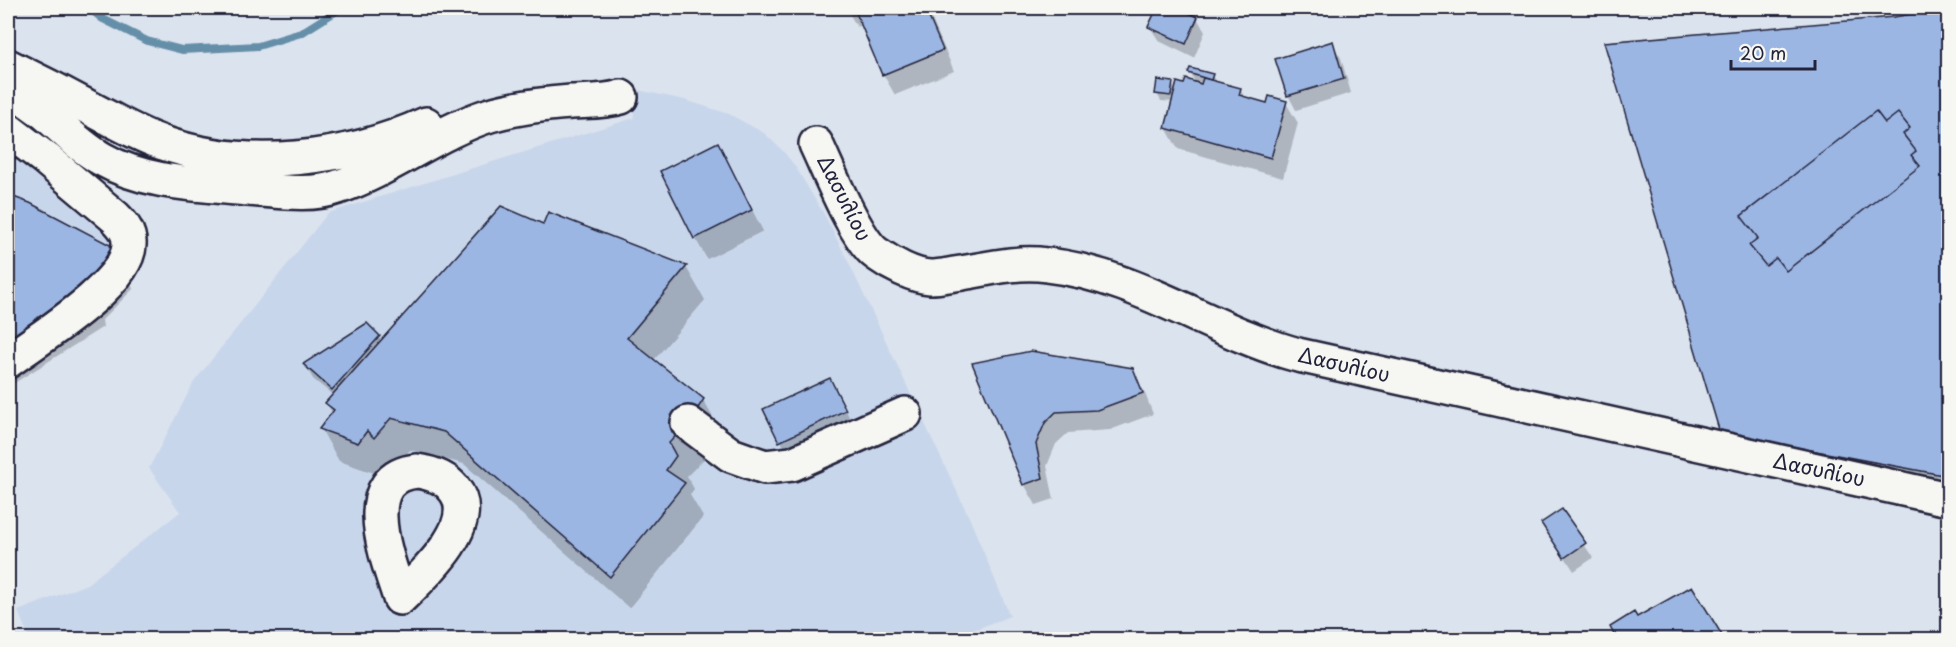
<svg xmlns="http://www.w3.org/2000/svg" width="1956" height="647" font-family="'Playpen Sans',sans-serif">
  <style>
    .built { fill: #c8d6eb }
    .shadow { fill: #0003 }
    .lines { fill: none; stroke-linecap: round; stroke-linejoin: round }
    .stream { stroke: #658fa9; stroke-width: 8 }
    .building { fill: #9cb6e3; stroke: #22223b; stroke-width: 1.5 }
    .minor-casing { stroke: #22223b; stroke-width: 38 }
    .minor { stroke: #f6f6f2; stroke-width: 33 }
    .labels { text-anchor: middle; stroke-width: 4.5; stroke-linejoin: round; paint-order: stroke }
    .street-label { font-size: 20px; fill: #22223b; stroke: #f6f6f2 }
  </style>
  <rect width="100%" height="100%" fill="#dbe3ee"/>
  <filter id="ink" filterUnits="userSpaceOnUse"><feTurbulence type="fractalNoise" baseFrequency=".0167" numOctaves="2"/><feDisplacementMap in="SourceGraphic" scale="12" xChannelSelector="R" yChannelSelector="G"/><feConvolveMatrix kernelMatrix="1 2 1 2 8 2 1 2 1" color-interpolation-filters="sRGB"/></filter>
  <g filter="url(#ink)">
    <!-- built -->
    <path class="built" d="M 633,89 L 685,100 L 729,114 L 764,133 L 783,151 L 795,166 L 824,214 L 846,257 L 969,517 L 1010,616 L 948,640 L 30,640 L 18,611 L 87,584 L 180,512 L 149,468 L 194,382 L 328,213 L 634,118 Z
      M 8,143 L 127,249 L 135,279 L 43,343 L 8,373 Z"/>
    <!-- shadow -->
    <path class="shadow" d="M 846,8 L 927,8 L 954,71 L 895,95 L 883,74 L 863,25 L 857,27 Z
      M 1159,8 L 1174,8 L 1197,18 L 1205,32 L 1194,58 L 1159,41 L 1150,27 Z
      M 1948,8 L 1948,499 L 1722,432 L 1894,19 Z
      M 1332,43 L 1341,58 L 1351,93 L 1296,110 L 1288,95 Z
      M 1190,73 L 1212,75 L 1216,83 L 1240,89 L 1245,98 L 1268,105 L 1286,103 L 1298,123 L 1283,178 L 1178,149 L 1166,128 L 1174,102 L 1161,101 L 1157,94 L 1172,83 L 1176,92 L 1196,84 Z
      M 718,144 L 763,231 L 707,259 L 695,238 Z
      M 8,197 L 30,204 L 130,280 L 133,289 L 102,320 L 103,327 L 8,387 Z
      M 549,213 L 686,267 L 705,300 L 653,361 L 703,400 L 722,433 L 707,456 L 687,476 L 694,489 L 690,495 L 703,517 L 629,608 L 464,464 L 410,450 L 393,469 L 386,463 L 377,474 L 339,461 L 321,429 L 333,414 L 327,404 L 334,396 L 313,379 L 305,365 L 367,325 L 382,342 L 544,225 Z
      M 974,365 L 1132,370 L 1144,391 L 1153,414 L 1110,430 L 1068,433 L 1056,444 L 1047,466 L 1054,499 L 1036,505 L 1024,484 Z
      M 838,394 L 853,425 L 789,456 L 765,410 Z
      M 1562,511 L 1593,558 L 1574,571 L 1543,524 Z
      M 1494,635 L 1497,640 L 1483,640 Z"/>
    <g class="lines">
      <!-- stream -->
      <path class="stream" d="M 89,8 L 103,19 L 147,41 L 182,50 L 258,46 L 301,33 L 341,8
        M 1634,8 L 1638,8"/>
    </g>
    <!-- building -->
    <path class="building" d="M 854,8 L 925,8 L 943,50 L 882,75 Z
      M 1157,8 L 1178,8 L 1198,17 L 1186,44 L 1148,27 Z
      M 1948,8 L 1948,476 L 1720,433 L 1604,42 L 1894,17 Z
      M 1333,41 L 1344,79 L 1287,96 L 1275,59 Z
      M 1190,68 L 1213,74 L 1211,80 L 1188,73 Z
      M 1203,78 L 1241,88 L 1239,95 L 1267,103 L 1269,96 L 1287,101 L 1271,158 L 1165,128 L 1177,82 L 1184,84 L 1186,79 L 1201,84 Z
      M 1157,80 L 1173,82 L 1171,96 L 1155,94 Z
      M 1876,111 L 1885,123 L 1898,113 L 1910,128 L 1903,134 L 1916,151 L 1911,155 L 1920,166 L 1786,271 L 1776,258 L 1766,266 L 1749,245 L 1758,238 L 1741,216 Z
      M 718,142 L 752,210 L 694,239 L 660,171 Z
      M 8,195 L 30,203 L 112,246 L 116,256 L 84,286 L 8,343 Z
      M 501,206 L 543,224 L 548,212 L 687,266 L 627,338 L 704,399 L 688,423 L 669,443 L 676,456 L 666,470 L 685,483 L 610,577 L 444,432 L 391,418 L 374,438 L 367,431 L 358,443 L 319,429 L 334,410 L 325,403 Z
      M 367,323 L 380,336 L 332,390 L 303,364 Z
      M 1031,351 L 1133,368 L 1143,393 L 1097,410 L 1056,412 L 1045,423 L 1036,444 L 1043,478 L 1023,485 L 972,363 Z
      M 830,378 L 846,410 L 779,442 L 763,409 Z
      M 1562,509 L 1586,543 L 1564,558 L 1541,523 Z
      M 1692,586 L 1725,640 L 1617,640 L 1610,627 L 1634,612 L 1637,617 Z"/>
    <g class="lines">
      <!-- minor casing -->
      <g class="minor-casing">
        <path id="minor" d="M 8,66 C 39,81 70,97 101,114 C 121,124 141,136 163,143 C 247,172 346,160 426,124
          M 8,87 C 20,95 33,104 45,113 C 63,129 81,147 102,159 C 146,184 198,184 248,189 C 277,191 310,197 338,187 C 392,169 436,132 490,115 C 517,107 544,104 571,102 C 587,101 605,102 621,97
          M 8,130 L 46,159 L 115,217 C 123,225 130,233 129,245 C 128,284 38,339 8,361
          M 816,144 C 828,169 856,240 877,254 C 891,264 913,276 930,277 C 941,277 952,274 962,273 C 990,268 1019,261 1047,265 C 1138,275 1212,332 1298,355 L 1948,499
          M 688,423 L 731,455 L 765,467 L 792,464 L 905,414
          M 417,471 C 431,473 445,477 454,489 C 482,523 423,576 400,598 C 389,563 353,477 417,471 Z"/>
      </g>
      <!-- minor -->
      <use href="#minor" class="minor"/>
    </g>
  </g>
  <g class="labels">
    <!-- street labels -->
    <g class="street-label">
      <text transform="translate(844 198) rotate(63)" y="7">Δασυλίου</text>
      <text transform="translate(1344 365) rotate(13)" y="7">Δασυλίου</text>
      <text transform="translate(1819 470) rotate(12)" y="7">Δασυλίου</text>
    </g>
  </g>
  <!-- margin -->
  <rect width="1956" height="647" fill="none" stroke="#f6f6f2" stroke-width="30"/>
  <rect x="15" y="15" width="1926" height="617" fill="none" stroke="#22223b" stroke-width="2" filter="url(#ink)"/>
  <!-- scale -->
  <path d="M1731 60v9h84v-9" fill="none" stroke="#22223b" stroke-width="3"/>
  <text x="1740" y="60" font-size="18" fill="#22223b" stroke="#f6f6f2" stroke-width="4.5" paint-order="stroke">20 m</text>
</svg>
